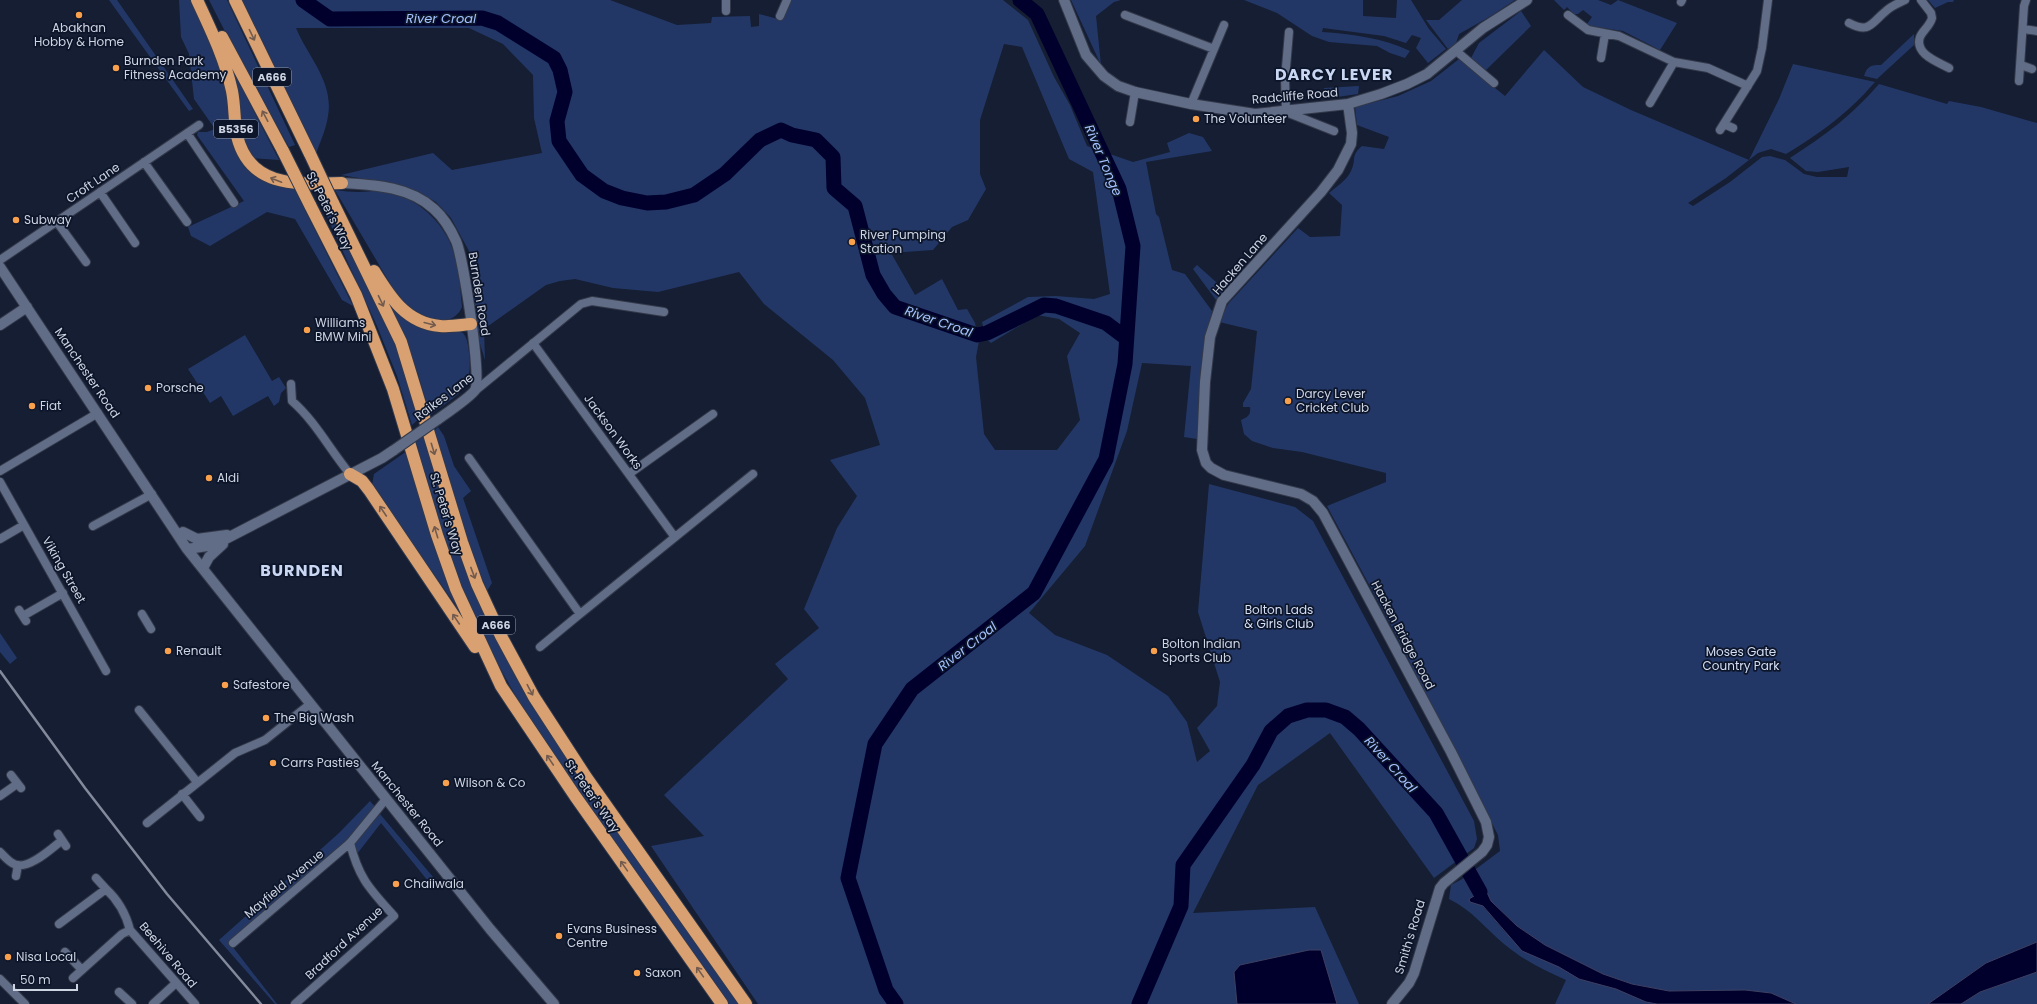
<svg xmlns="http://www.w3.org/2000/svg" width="2037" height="1004" font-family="Poppins,sans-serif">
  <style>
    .green { fill: #233766; fill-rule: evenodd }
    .water { fill: #01002d; stroke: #3e4063 }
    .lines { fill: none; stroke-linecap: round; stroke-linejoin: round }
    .river { stroke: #01002d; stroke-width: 15 }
    .street-casing { stroke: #33394a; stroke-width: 10 }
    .secondary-casing { stroke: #33394a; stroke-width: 12 }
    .highway-casing { stroke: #33394a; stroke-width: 14 }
    .street { stroke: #616d86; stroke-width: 8 }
    .secondary { stroke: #616d86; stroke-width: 10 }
    .highway { stroke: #d9a172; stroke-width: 12 }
    .rail { stroke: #828a9b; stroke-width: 2.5 }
    .secondary-bridge-casing { stroke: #33394a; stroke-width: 12; stroke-linecap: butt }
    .highway-bridge-casing { stroke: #33394a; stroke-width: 14; stroke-linecap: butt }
    .secondary-bridge { stroke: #616d86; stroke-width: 10 }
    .highway-bridge { stroke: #d9a172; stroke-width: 12 }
    .oneway { stroke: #725b4e }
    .poi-dot { fill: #f9a04d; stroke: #0c1529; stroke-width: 1.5 }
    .labels { text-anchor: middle; stroke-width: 3.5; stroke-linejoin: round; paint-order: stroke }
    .shield { fill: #0c1529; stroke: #939baa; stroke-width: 1 }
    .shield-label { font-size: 11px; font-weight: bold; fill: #cdd4e2 }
    .poi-label { font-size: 12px; fill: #cdd4e2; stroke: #0c1529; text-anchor: start }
    .street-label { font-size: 12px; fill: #cdd4e2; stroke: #0c1529 }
    .park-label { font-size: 12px; fill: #d4def4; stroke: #0c1529 }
    .water-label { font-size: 13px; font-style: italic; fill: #a4c1ff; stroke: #0c1529 }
    .district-label { font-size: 16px; font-weight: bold; letter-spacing: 1px; fill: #c9d7f3; stroke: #0c1529 }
  </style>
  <rect width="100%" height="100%" fill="#151e33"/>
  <!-- green -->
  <path class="green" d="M 109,0 L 117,0 L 193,109 L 189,111 Z
    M 179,0 L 191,0 C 207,33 222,64 228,100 C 231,122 228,154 249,169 C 260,177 281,182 294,188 L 353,306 L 342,300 L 295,219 L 267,212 L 210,246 L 191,236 L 188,227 L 244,201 L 197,135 L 198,132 L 207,132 L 215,129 L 194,99 L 189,54 L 181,37 Z
    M 209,0 L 227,0 L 295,145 L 289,147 L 235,51 Z
    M 241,0 L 610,0 L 677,25 L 711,23 L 712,17 L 750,16 L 751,27 L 759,26 L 759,14 L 782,20 L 792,0 L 1003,0 L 1028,20 L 1054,77 L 1070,105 L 1087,146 L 1133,162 L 1170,152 L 1167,143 L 1189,133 L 1203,137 L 1212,151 L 1146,162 L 1156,214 L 1159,217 L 1172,270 L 1185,274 L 1212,311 L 1201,366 L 1197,439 L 1184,437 L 1191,366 L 1142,363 L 1127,431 L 1085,546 L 1029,613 L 1055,635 L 1107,655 L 1168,696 L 1187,722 L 1197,762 L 1210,751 L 1197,728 L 1217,706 L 1220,682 L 1198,612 L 1209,484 L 1295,507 L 1313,521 L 1474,821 L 1477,839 L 1474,848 L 1434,878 L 1330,733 L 1258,785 L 1193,913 L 1315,907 L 1359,1004 L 1337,1004 L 1321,950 L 1309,950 L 1240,965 L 1234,972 L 1237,1004 L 758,1004 L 651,846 L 704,836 L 664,795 L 788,679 L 775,664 L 819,628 L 804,609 L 837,528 L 857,496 L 830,460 L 880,445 L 865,398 L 833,360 L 764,304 L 739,272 L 658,292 L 613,288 L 575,279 L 560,281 L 546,285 L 484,329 L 485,360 L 477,334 L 469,251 L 451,218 L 436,202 L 419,192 L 394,184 L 341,175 L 433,153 L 452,170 L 542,153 L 534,118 L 533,75 L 503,44 L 469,28 L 296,28 C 308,57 334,82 328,116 C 326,130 319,144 315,157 ZM 1004,44 L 1022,47 L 1069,159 L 1093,172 L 1110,294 L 1094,299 L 1056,296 L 1028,297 L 982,322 L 986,339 L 991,343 L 1037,315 L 1059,319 L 1080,333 L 1067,356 L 1080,420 L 1057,450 L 995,450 L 984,434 L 976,357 L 979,341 L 975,323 L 967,309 L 958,310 L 942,279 L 915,295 L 891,253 L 933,250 L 952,227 L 968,220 L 986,189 L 980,174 L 980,120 Z
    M 1071,0 L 1121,0 L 1114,2 L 1096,16 L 1101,65 Z
    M 1244,0 L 1363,0 L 1363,16 L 1396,18 L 1397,0 L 1411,0 L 1429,29 L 1446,49 L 1428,63 L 1416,48 L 1421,38 L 1412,35 L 1406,43 L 1384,36 L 1323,28 L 1322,32 C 1352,34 1383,38 1410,51 L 1405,58 L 1390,53 L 1377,46 L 1329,42 L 1312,36 L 1277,13 Z
    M 1462,0 L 1515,0 L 1491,16 L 1459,34 L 1456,43 L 1448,49 L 1426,20 L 1439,20 Z
    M 1554,0 L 1598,0 L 1611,5 L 1618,0 L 1677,23 L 1660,50 L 1623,31 L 1589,26 L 1587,24 L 1592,17 L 1583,10 L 1578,14 L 1574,14 L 1567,7 L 1564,10 Z
    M 1928,0 L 1954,0 L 1953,2 L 1948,2 L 1935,8 Z
    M 1521,11 L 1531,26 L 1486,70 L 1471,58 L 1479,43 Z
    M 1914,34 L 1914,45 L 1877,79 L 1864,76 C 1867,66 1871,65 1881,65 Z
    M 1544,50 L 1583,87 L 1631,110 L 1749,160 L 1779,99 L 1793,64 L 1875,82 C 1847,114 1822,132 1786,154 L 1771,149 L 1758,153 L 1726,178 L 1688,203 L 1693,206 L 1730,182 L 1762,157 L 1770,156 L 1785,160 L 1804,174 L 1817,177 L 1847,177 L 1849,167 L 1818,172 L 1806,171 L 1790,158 C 1827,134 1850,117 1879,84 L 1947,104 L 1949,101 L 1981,107 L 2037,123 L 2037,942 L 1986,963 L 1928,1004 L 1796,1004 L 1771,993 L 1745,990 L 1669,991 L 1632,984 L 1603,974 L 1545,945 L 1517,926 L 1491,901 L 1476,869 L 1500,851 L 1498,835 L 1396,635 L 1327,506 L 1386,482 L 1386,473 L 1302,452 L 1273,448 L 1252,441 L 1244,434 L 1241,420 C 1248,417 1251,415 1250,407 L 1243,407 L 1243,403 L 1251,389 L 1257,331 L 1219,322 L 1228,304 L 1298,228 L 1310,237 L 1340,236 L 1342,205 L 1329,193 C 1336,187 1347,180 1351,171 C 1357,159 1350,156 1362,146 L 1384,149 L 1389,137 L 1357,125 L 1355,107 L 1398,96 L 1431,81 L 1459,59 L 1505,96 Z
    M 229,63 L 279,160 L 252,158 L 243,146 Z
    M 1359,86 L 1358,94 L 1323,99 L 1324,88 Z
    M 335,190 C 343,191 351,192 359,192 C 366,192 374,190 381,191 C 414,194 445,222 454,253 C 460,269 460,290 462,307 C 453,328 426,321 411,310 C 406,306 402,301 398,297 Z
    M 324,206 L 327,206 L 395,342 L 420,418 L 412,425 L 397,376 L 377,326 L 323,208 Z
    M 1197,265 L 1225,290 L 1216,300 L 1193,269 Z
    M 388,303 L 463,333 C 468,339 468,346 469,353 C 474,391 456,395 430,415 L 418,374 Z
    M 245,335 L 272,381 L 279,377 L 286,388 L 281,393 L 279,402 L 274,406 L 268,396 L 233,416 L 221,396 L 210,403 L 188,369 Z
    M 438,427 L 444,436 L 454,466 L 471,491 L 463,498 L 492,583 L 487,591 L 468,542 L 434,431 Z
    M 425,435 L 525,694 L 551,734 L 741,1004 L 727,1004 C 685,943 643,883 601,822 C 561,766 520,709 489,647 C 456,582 434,512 416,442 Z
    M 407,451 L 435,549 L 461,613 L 372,485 L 374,474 Z
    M 0,633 L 17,658 L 10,664 L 0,652 Z
    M 370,801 L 376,808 L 348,840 L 229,942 L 277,1004 L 275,1004 L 219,940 L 339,833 Z
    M 380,814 L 433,877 L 428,881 L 381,823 L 357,854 L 354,843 Z
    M 1464,878 L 1474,896 L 1504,931 L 1579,979 L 1616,989 L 1646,1002 L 1657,1004 L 1555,1004 L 1566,980 C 1544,970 1523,960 1504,944 C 1485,928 1472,910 1449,899 L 1451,885 Z
    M 2037,972 L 2037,1004 L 1961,1004 L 1980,992 Z"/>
  <!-- water -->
  <path class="water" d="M 1476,869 L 1491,901 L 1517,926 L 1545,945 L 1603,974 L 1632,984 L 1669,991 L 1745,990 L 1771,993 L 1796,1004 L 1657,1004 L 1646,1002 L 1616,989 L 1579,979 L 1559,967 L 1522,951 L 1483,906 L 1470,902 L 1469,899 L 1474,896 L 1464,878 Z
    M 2037,942 L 2037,972 L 1980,992 L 1961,1004 L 1928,1004 L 1986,963 Z
    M 1309,950 L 1321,950 L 1337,1004 L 1237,1004 L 1234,972 L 1240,965 Z"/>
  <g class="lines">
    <!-- river -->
    <path class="river" d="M 303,0 L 330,19 L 482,18 L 498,23 L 554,58 L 560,70 L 565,92 L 557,121 L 559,141 L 582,175 L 604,191 L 622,198 L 647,203 L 666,202 L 694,195 L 725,174 L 760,140 L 781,130 L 792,135 L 816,140 L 833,157 L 834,188 L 855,206 L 873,275 L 884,294 L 895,307 L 977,335 L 987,333 L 1044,305 L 1056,306 L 1106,323 L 1126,338
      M 896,1004 L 886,990 L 848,878 L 875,744 L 912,689 L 1034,593 L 1106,459 L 1125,364 L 1133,246 L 1119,189 L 1037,14 L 1020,0
      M 1139,1004 L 1181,906 L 1183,865 L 1253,765 L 1271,731 L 1288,716 L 1307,710 L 1326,710 L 1345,717 L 1359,729 L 1436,813 L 1480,892"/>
    <!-- street casing -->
    <g class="street-casing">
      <path id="street" d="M 726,0 L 726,11
        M 1921,0 L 1931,13 L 1932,18 C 1930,26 1923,30 1920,37 C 1914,54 1938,62 1949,68
        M 1681,2 L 1682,0
        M 1125,15 L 1214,49
        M 1568,15 L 1588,30 L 1619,36 L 1674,62 L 1708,68 L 1748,86
        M 780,16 L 787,0
        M 1849,23 C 1870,34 1871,23 1886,11 C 1891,6 1899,3 1905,0
        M 2023,29 L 2037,31
        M 1289,32 L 1285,79 L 1286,112 L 1334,131
        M 1455,50 L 1494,83
        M 1601,58 L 1605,34
        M 2021,65 L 2032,69
        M 2019,81 L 2024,6 L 2026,0
        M 1650,103 L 1674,62
        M 1191,104 L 1224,25
        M 1130,122 L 1135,92
        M 1724,124 L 1733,128
        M 1720,130 L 1757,71 L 1762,48 L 1768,0
        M 187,133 L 234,203
        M 144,162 L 187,222
        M 100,192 L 135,243
        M 57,222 L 86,262
        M 0,260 L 199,125
        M 533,343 L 674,536
        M 291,384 L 292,401 C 316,422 330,450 350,474
        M 475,391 L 581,304 L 592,301 L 664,312
        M 469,458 L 580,614 L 753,474
        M 0,471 L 98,413
        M 629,474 L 713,414
        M 0,482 L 106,671
        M 93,526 L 152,494
        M 0,539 L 24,525
        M 19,610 L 26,621
        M 142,614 L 151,629
        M 23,616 L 63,593
        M 540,647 L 580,614
        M 139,710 L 197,782
        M 11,775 L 21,788
        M 182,794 L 200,817
        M 0,796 L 17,784
        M 147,823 L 235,753 L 265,740 L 310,704
        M 58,834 L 66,846
        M 0,852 C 4,856 9,862 14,864 C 27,871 51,849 61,841
        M 16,876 L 18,865
        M 96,878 L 106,889
        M 59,924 L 106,889 C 119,901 126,914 130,930 L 195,1004
        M 233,943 L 350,843 L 386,799
        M 65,952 L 82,970
        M 73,978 L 122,934 L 130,930
        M 0,979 L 25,1004
        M 119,992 L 132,1004
        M 153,1004 L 176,983
        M 295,1004 L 394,916 C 370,889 359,879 350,843"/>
    </g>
    <!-- secondary casing -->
    <g class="secondary-casing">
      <path id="secondary" d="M 1064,0 L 1086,55 L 1104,76 L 1118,86 L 1135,92 L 1191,104 L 1255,114 L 1348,104 L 1381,94 L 1407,84 L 1427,74 L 1483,28 L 1527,0
        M 1348,104 L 1352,133 L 1351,144 L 1338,170 L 1321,192 L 1222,301 L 1210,337 L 1205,382 L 1202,450 L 1206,463 L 1211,468 L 1224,475 L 1301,494 L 1313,501 L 1323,513 L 1451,752 L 1486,822 L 1489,837 L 1487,845 L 1482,852 L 1444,883 L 1440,888 L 1414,973 L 1409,983 L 1392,1004
        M 342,183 C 373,185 409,186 434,209 C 443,217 451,230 456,241 C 463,257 482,378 475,390 C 472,396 444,415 437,420
        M 0,267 L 187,549 L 490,929 L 554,1004
        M 0,325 L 27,307
        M 183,532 L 197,539 L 227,535
        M 187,549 L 214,545 L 382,458 L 394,450
        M 203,568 L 209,557 L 223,544"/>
    </g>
    <!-- highway casing -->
    <g class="highway-casing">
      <path id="highway" d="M 197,0 C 211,30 225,59 232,91 C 235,106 234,121 237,136 C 250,189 299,184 342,183
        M 235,0 L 310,154
        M 222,37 L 283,151
        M 333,203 L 401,342 L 462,542 L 477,584 L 501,636 L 534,697 L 586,777 L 746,1004
        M 310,205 L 356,295 L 393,389 L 437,535 L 456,589 L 501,686 L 575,796 L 722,1004
        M 374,271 C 390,297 406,323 440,326 C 450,327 461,325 471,324
        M 350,474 L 362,481 L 369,490 L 475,647"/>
    </g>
    <!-- street -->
    <use href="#street" class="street"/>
    <!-- secondary -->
    <use href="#secondary" class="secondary"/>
    <!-- highway -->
    <use href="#highway" class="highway"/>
    <!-- rail -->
    <path class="rail" d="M 0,671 L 85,788 L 167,894 L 261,1004"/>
    <!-- secondary-bridge casing -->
    <g class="secondary-bridge-casing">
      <path id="secondary-bridge" d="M 394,450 L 437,420"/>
    </g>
    <!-- highway-bridge casing -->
    <g class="highway-bridge-casing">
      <path id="highway-bridge" d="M 283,151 L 310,205
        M 310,154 L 333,203"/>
    </g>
    <!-- secondary-bridge -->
    <use href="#secondary-bridge" class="secondary-bridge"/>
    <!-- highway-bridge -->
    <use href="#highway-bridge" class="highway-bridge"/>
  </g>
  <!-- one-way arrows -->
  <defs><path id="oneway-shaft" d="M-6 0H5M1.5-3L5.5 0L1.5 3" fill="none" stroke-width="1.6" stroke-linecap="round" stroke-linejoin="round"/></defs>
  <g class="oneway">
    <use href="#oneway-shaft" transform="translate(252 35) rotate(64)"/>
    <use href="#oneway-shaft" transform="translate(265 116) rotate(-118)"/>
    <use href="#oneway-shaft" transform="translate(276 180) rotate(-159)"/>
    <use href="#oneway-shaft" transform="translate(381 301) rotate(64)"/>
    <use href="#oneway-shaft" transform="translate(430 324) rotate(14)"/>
    <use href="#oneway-shaft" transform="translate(433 449) rotate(73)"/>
    <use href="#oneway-shaft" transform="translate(383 511) rotate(-124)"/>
    <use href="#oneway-shaft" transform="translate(436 532) rotate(-107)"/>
    <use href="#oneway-shaft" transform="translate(473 573) rotate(69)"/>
    <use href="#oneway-shaft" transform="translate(456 619) rotate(-124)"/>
    <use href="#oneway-shaft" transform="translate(530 690) rotate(62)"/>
    <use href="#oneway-shaft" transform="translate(550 760) rotate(-124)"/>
    <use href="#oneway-shaft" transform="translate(624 866) rotate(-125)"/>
    <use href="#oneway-shaft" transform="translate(700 972) rotate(-125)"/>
  </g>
  <!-- markers -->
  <g class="poi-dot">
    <circle cx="79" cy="15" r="4"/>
    <circle cx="116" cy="68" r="4"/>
    <circle cx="1196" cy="119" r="4"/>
    <circle cx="16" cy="220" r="4"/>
    <circle cx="852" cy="242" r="4"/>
    <circle cx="307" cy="330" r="4"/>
    <circle cx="148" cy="388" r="4"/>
    <circle cx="1288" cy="401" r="4"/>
    <circle cx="32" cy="406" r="4"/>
    <circle cx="209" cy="478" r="4"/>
    <circle cx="168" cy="651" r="4"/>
    <circle cx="1154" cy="651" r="4"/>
    <circle cx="225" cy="685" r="4"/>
    <circle cx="266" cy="718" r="4"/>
    <circle cx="273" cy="763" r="4"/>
    <circle cx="446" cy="783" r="4"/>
    <circle cx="396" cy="884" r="4"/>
    <circle cx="559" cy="936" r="4"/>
    <circle cx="8" cy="957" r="4"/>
    <circle cx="637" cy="973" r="4"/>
  </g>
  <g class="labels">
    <!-- shield labels -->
    <g class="shield">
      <rect x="253" y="68" width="38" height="18" rx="3"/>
      <rect x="214" y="120" width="44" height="18" rx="3"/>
      <rect x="477" y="616" width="38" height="18" rx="3"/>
    </g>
    <g class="shield-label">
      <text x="272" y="81">A666</text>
      <text x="236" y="133">B5356</text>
      <text x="496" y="629">A666</text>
    </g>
    <!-- poi labels -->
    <g class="poi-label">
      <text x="79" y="32" text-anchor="middle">Abakhan<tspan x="79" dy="14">Hobby &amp; Home</tspan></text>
      <text x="124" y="65">Burnden Park<tspan x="124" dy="14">Fitness Academy</tspan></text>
      <text x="1204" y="123">The Volunteer</text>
      <text x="24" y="224">Subway</text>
      <text x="860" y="239">River Pumping<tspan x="860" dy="14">Station</tspan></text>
      <text x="315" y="327">Williams<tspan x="315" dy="14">BMW Mini</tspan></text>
      <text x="156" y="392">Porsche</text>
      <text x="1296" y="398">Darcy Lever<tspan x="1296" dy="14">Cricket Club</tspan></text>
      <text x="40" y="410">Fiat</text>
      <text x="217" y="482">Aldi</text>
      <text x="1162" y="648">Bolton Indian<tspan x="1162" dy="14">Sports Club</tspan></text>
      <text x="176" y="655">Renault</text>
      <text x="233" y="689">Safestore</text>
      <text x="274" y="722">The Big Wash</text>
      <text x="281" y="767">Carrs Pasties</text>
      <text x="454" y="787">Wilson &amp; Co</text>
      <text x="404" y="888">Chaiiwala</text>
      <text x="567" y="933">Evans Business<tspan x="567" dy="14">Centre</tspan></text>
      <text x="16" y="961">Nisa Local</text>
      <text x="645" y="977">Saxon</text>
    </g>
    <!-- street labels -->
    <g class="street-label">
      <text transform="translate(1295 96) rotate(-5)" y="4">Radcliffe Road</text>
      <text transform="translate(93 183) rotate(-34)" y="4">Croft Lane</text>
      <text transform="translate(329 211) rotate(63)" y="4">St. Peter's Way</text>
      <text transform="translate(1240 264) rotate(-49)" y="4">Hacken Lane</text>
      <text transform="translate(479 294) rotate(81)" y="4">Burnden Road</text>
      <text transform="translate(87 373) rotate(56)" y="4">Manchester Road</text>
      <text transform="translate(444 397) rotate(-37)" y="4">Raikes Lane</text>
      <text transform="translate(613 432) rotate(54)" y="4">Jackson Works</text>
      <text transform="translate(446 514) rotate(73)" y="4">St. Peter's Way</text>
      <text transform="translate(64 570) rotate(60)" y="4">Viking Street</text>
      <text transform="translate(1403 635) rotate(62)" y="4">Hacken Bridge Road</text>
      <text transform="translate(592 796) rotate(55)" y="4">St. Peter's Way</text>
      <text transform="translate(407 804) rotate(51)" y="4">Manchester Road</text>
      <text transform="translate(284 884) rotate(-40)" y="4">Mayfield Avenue</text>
      <text transform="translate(1410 937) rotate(-73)" y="4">Smith's Road</text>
      <text transform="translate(344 943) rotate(-43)" y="4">Bradford Avenue</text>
      <text transform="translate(168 955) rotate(50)" y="4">Beehive Road</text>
    </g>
    <!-- park labels -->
    <g class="park-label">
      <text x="1279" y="614">Bolton Lads<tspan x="1279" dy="14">&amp; Girls Club</tspan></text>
      <text x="1741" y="656">Moses Gate<tspan x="1741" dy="14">Country Park</tspan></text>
    </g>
    <!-- water labels -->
    <g class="water-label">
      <text x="441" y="23">River Croal</text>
      <text transform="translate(1104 160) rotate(67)" y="5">River Tonge</text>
      <text transform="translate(939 321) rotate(19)" y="5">River Croal</text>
      <text transform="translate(967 646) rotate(-38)" y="5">River Croal</text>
      <text transform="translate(1391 764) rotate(48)" y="5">River Croal</text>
    </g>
    <!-- district labels -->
    <g class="district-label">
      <text x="1334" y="80">DARCY LEVER</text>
      <text x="302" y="576">BURNDEN</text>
    </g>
  </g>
  <!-- scale -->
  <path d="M14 984v6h63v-6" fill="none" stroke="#cdd4e2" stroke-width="2"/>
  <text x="20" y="984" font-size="12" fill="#cdd4e2" stroke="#0c1529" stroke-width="3" paint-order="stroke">50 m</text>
</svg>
